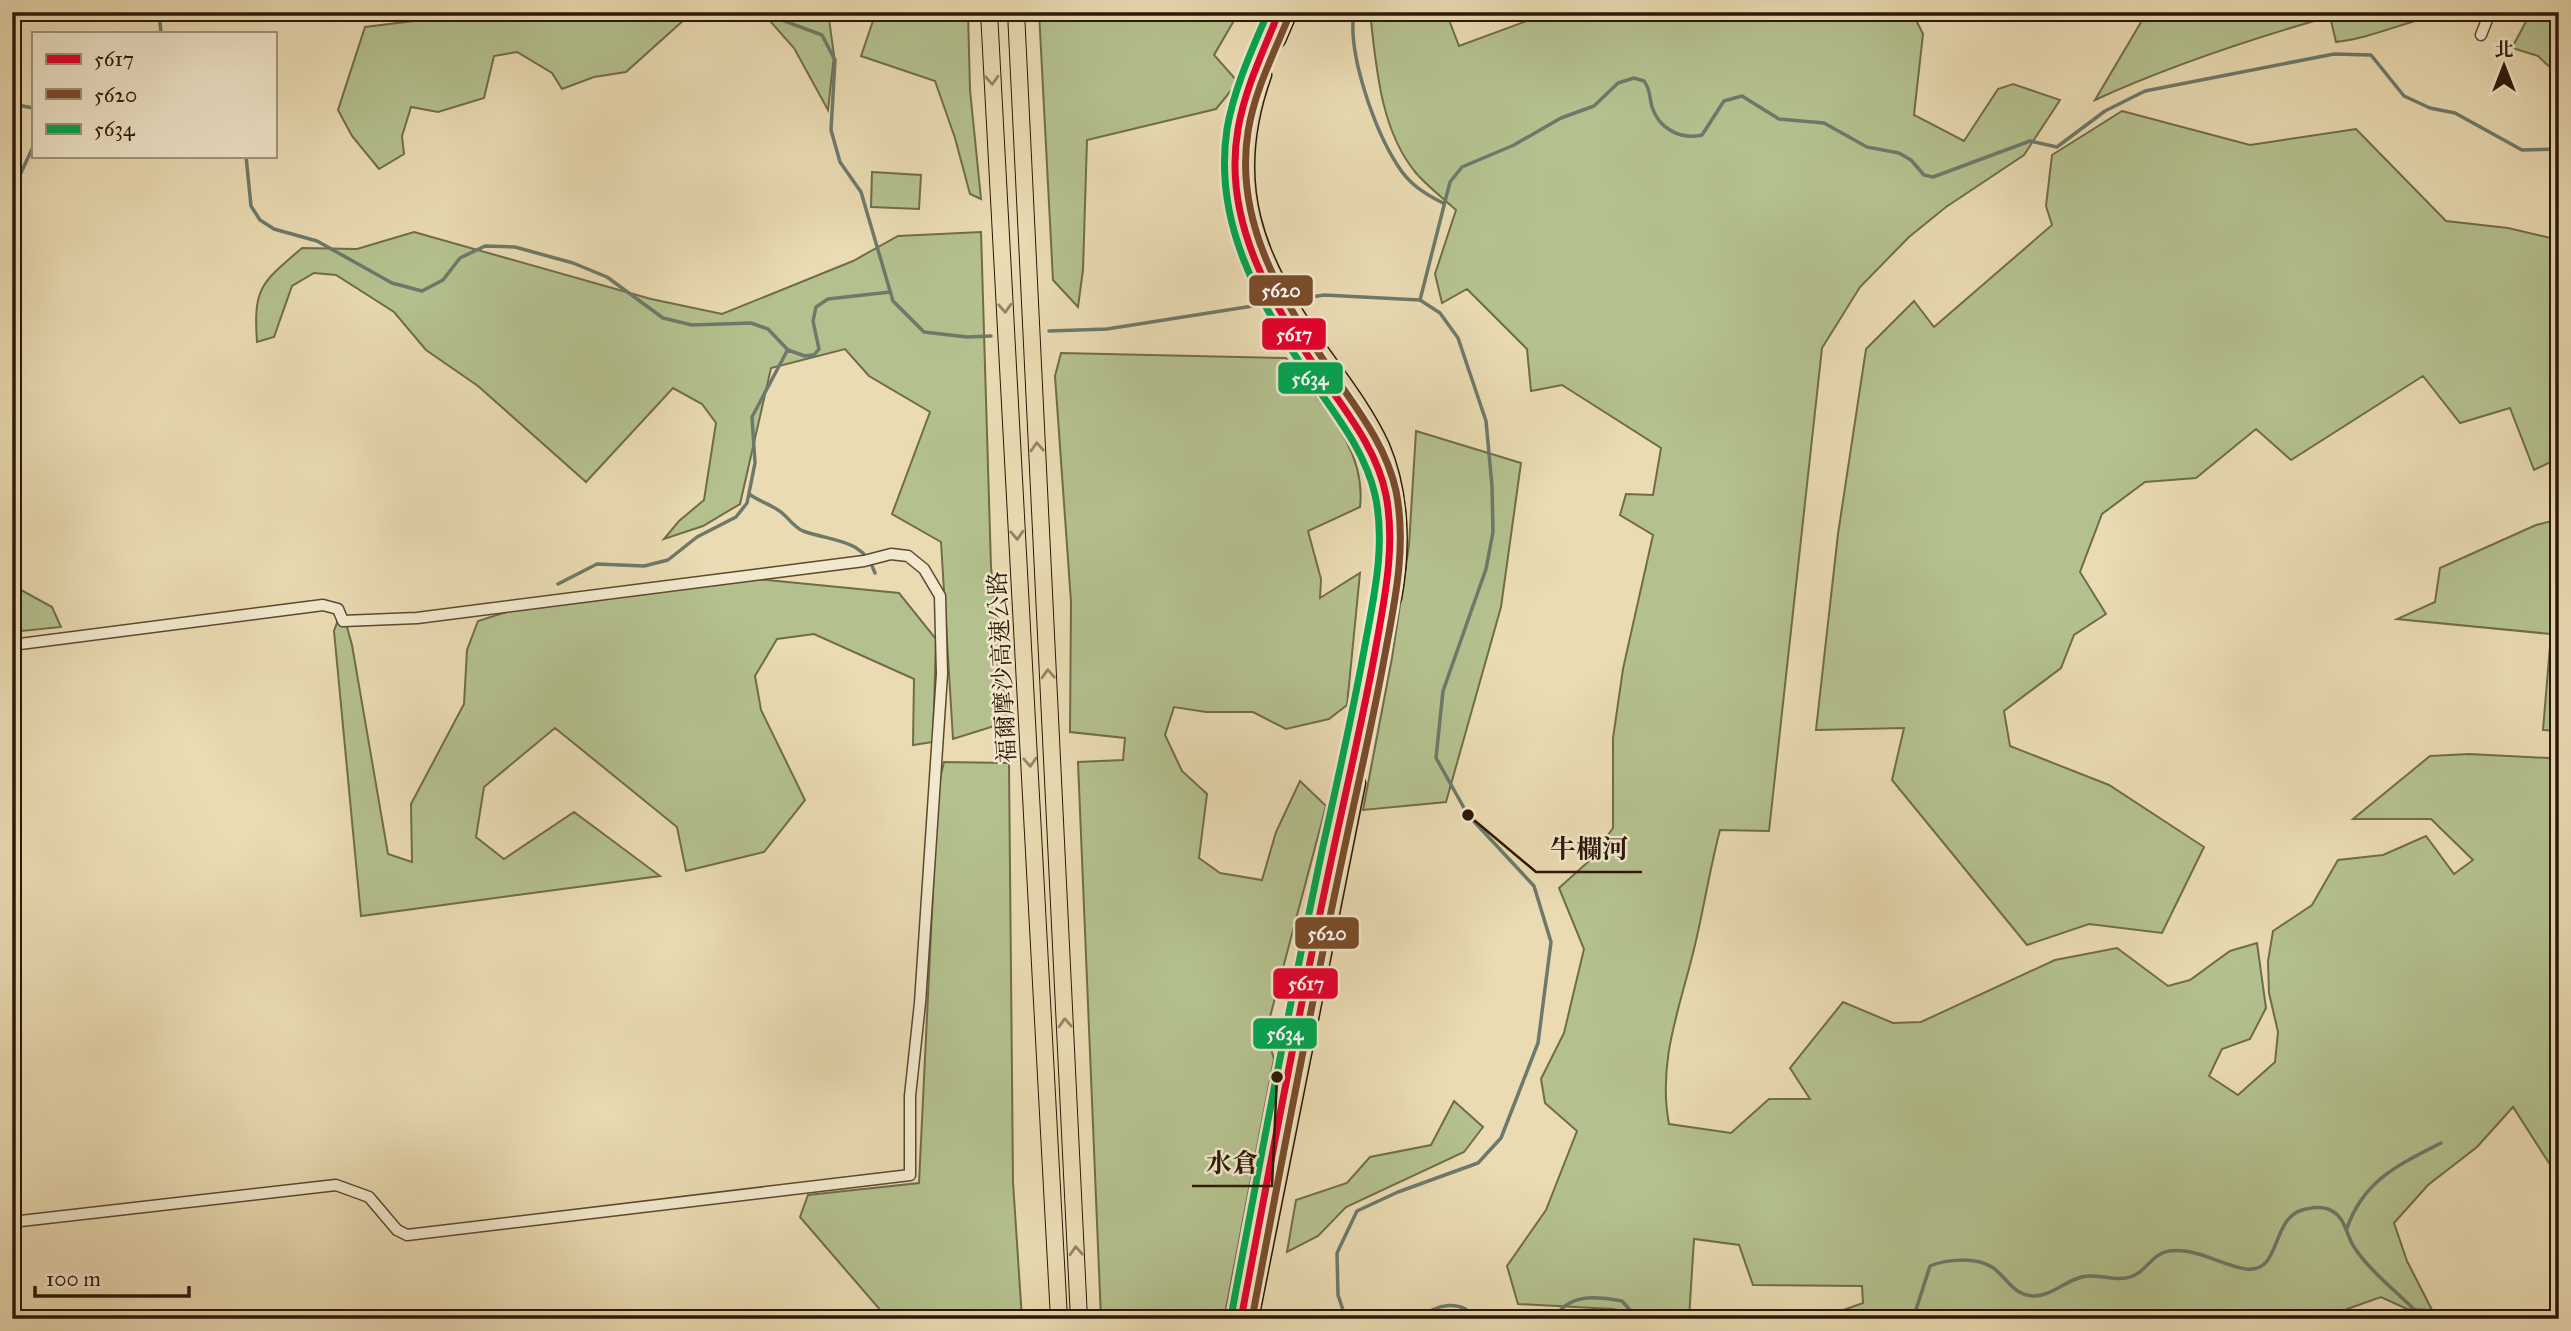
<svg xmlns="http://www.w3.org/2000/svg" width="2571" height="1331" font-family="'IM FELL Great Primer','Noto Serif TC',serif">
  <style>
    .green { fill: #b4c18e; stroke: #706c4a; stroke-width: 2 }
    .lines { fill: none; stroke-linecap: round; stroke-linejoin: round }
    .stream { stroke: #6d796a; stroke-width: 3.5 }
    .minor-casing { stroke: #5c4831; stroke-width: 13 }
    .major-casing { stroke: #2c1706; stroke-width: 17 }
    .highway-casing { stroke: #2c1706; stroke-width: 18 }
    .minor { stroke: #f1e8cd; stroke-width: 10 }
    .major { stroke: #eadbb2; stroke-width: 14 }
    .highway { stroke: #eadbb2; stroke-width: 16 }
    .bus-1-casing { stroke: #f1e8cd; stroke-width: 12 }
    .bus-2-casing { stroke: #f1e8cd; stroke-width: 12 }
    .bus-3-casing { stroke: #f1e8cd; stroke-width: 12 }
    .bus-1 { stroke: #e4002b; stroke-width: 7 }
    .bus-2 { stroke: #7a4b2a; stroke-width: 7 }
    .bus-3 { stroke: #00a651; stroke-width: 7 }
    .oneway { stroke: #948365 }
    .labels { text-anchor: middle; stroke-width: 5; stroke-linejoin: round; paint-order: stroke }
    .street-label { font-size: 24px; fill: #2c1706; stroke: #f1e8cd }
    .leader { fill: none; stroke: #2c1706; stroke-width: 2.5 }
    .callout-dot { fill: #2c1706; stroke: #f1e8cd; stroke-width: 2.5 }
    .callout-label { font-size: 26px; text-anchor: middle; font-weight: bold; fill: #2c1706; stroke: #f1e8cd; stroke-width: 5; stroke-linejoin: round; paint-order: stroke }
    .line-badge { stroke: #f1e8cd; stroke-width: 2.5 }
    .badge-label { font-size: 19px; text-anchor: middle; font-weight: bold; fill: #fff }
  </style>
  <rect width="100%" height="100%" fill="#eadbb2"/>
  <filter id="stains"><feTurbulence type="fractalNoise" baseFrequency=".00286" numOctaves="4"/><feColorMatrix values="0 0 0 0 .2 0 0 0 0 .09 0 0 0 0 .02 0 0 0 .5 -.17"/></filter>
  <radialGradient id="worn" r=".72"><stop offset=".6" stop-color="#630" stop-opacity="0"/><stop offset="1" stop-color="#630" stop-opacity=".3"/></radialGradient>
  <!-- green -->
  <path class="green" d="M 446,12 L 743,12 L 685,19 L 626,72 L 594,77 L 562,89 L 552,73 L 517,52 L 494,56 L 484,98 L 438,112 L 411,107 L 402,136 L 404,154 L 379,169 L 352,136 L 338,110 L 365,27 L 438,18 Z
    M 762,12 L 828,12 L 834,55 L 828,110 L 794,48 Z
    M 876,12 L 968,12 L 970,90 L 981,199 L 970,194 L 955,138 L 935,81 L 861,56 Z
    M 1039,12 L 1239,12 L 1214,55 L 1238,82 L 1216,109 L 1087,140 L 1083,270 L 1078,307 L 1053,280 Z
    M 1370,12 L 1446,12 L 1459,46 L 1551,12 L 1912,12 L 1923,34 L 1914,115 L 1964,141 L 1998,89 L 2013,84 L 2060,100 L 2024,155 L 1946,207 L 1909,237 L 1860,287 L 1822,348 L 1769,831 L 1720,830 C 1710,868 1704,907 1695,945 C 1681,1005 1657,1060 1669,1124 L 1731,1133 L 1769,1099 L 1810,1099 L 1790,1068 L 1843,1002 L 1893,1023 L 1921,1022 L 2055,960 L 2117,948 L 2168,986 L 2190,980 L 2230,951 L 2257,943 L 2266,1008 L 2250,1039 L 2222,1049 L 2209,1076 L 2238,1095 L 2275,1062 L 2278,1032 L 2269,993 L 2268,961 L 2273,931 L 2312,905 L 2338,860 L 2383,855 L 2426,836 L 2454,874 L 2473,860 L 2431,819 L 2353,819 L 2430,756 L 2469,754 L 2549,758 L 2559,775 L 2559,1157 L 2549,1163 L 2513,1107 L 2477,1147 L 2428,1185 L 2394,1223 L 2407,1261 L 2432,1310 L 2407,1309 L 2381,1297 L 2330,1315 L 2327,1319 L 1818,1319 L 1863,1303 L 1862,1286 L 1753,1285 L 1739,1245 L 1694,1239 L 1689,1319 L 1654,1319 L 1613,1309 L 1518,1304 L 1507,1266 L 1546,1210 L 1577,1131 L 1545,1103 L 1541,1079 L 1564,1033 L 1584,949 L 1559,888 L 1589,861 L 1613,828 L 1613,738 L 1623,669 L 1653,535 L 1620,515 L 1626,494 L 1653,495 L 1661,448 L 1562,385 L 1531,391 L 1527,349 L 1467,289 L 1442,303 L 1435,274 L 1456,210 C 1443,198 1427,186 1416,173 C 1380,130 1376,65 1370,12 Z
    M 2147,12 L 2285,12 L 2314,21 C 2239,43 2167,67 2095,100 Z
    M 2329,12 L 2436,12 L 2437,15 C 2402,23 2371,38 2336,42 Z
    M 2531,12 L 2556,12 L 2559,16 L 2559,76 L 2538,56 L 2512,48 Z
    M 2122,111 L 2250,145 L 2356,129 L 2446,221 L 2508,228 L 2559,240 L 2559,458 L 2534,470 L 2510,408 L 2460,423 L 2423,376 L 2291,460 L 2256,429 L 2196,478 L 2145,482 L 2102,514 L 2080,572 L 2106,614 L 2074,635 L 2061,668 L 2004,711 L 2010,746 L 2109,785 L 2204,847 L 2162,933 L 2089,924 L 2027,945 L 1892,780 L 1904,728 L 1816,730 L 1838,534 L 1866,349 L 1914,301 L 1934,327 L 2052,225 L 2046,206 L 2052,155 Z
    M 872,172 L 921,175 L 919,209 L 871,207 Z
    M 414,232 L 651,299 L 722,314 L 853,261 L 898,236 L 981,232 L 991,567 L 1007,722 L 953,739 L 941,542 L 892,514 L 930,412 L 869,376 L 845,349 L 771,368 L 740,504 L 703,526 L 664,539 L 679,521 L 704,500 L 716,423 L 702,404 L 673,388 L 586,482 L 478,386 L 426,350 L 394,312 L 336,275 L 314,273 L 292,286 L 274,337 L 257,342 C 253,286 262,283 302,248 L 357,249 Z
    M 1061,353 L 1286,358 C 1319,402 1367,447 1360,507 L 1308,531 L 1321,579 L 1320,598 L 1360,573 L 1347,705 L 1329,719 L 1286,729 L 1253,712 L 1206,712 L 1174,707 L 1165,735 L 1182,771 L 1207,794 L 1199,858 L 1220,873 L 1262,880 L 1276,832 L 1300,781 L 1326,806 L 1266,1032 L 1274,1059 L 1224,1319 L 1101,1319 L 1078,762 L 1123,760 L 1125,738 L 1070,732 L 1071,602 L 1055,376 Z
    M 1416,431 L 1521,463 L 1501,607 L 1446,802 L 1363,810 L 1392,658 L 1409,545 Z
    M 2559,519 L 2559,731 L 2543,730 L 2551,634 L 2397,619 L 2435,602 L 2440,568 L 2536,525 Z
    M 747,578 L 899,593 L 936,639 L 933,742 L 913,745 L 914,679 L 814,634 L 777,639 L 755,676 L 761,710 L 805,800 L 764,852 L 686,871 L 677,827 L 555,728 L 484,787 L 476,837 L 504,859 L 574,812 L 660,876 L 361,916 L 334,631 L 342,609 L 352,645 L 388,854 L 412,862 L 411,804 L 464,704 L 467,650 L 478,621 L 541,601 Z
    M 12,585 L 52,607 L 61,627 L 12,632 Z
    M 944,762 L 1009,763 L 1013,1182 L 1022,1319 L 888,1319 L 800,1217 L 808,1195 L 919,1183 L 938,787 Z
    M 1454,1101 L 1483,1127 L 1464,1152 L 1346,1207 L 1318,1236 L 1287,1252 L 1296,1200 L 1347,1183 L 1370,1157 L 1431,1145 Z"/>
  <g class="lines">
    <!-- stream -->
    <path class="stream" d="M 159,12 L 161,33
      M 760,12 L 822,35 L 835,60 L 831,130 L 840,162 L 861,192 L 893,301 L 924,332 L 967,337 L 991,336
      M 1354,12 C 1347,53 1375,131 1398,166 C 1409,184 1425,194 1443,203
      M 12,104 L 33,108
      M 246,156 L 251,206 L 260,220 L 274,229 L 317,241 L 392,283 L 422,291 L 443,280 L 460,258 L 485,246 L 515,247 L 573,263 L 607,277 L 663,318 L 692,325 L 751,323 L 768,329 L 788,350 L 805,356 L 814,355 L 819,349 L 813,321 L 816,307 L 828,299 L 890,292
      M 12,192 L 33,147
      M 1293,300 L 1324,295 L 1420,300 L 1440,313 L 1458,338 L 1486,421 L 1492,486 L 1493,532 L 1486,569 L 1443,691 L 1436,758 L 1468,815 L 1534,886 L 1551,942 L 1538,1043 L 1501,1138 L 1478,1163 L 1398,1192 L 1357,1211 L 1337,1253 L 1338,1295 L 1346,1319
      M 1420,300 L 1450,182 L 1462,167 L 1514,145 L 1561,118 L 1594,106 L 1618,83 L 1634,78 L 1644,81 C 1651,90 1649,97 1652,107 C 1659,129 1681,140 1702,135 L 1724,101 L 1742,96 L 1779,119 L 1824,123 L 1867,147 L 1899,153 L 1911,160 L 1924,175 L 1933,177 L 2030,141 L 2057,147 L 2105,111 L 2145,91 L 2334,54 L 2371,55 L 2404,96 L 2430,108 L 2455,113 L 2522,150 L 2559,149
      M 1049,331 L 1107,329 L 1272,303
      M 749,494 C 759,501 769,504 778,510 C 788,516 792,526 803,531 C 834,542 863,538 875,573
      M 558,584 L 597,564 L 644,566 L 668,560 L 697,537 L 736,517 L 747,503 L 755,463 L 752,417 L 787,351
      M 2347,1228 C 2364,1180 2398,1165 2441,1143
      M 1422,1319 C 1435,1303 1463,1299 1475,1319
      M 1553,1319 C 1570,1293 1595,1296 1622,1301 L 1638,1319
      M 1807,1319 L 1844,1314 L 1878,1319
      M 1913,1319 L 1930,1266 C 1947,1259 1976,1257 1992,1267 C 2007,1277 2012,1295 2034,1296 C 2053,1296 2069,1277 2088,1276 C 2104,1275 2120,1283 2135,1275 C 2147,1269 2154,1253 2169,1251 C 2196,1247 2220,1265 2246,1269 C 2282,1273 2270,1220 2302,1210 C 2311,1208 2319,1206 2328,1209 C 2346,1216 2345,1233 2354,1247 C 2371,1273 2402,1296 2424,1319"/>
    <!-- minor casing -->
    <g class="minor-casing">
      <path id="minor" d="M 2481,35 L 2490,12
        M 12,645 L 323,605 L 338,609 L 343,621 L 417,618 L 864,561 L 891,554 L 908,556 L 924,569 L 940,596 L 942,674 L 920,1003 L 910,1096 L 910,1175 L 407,1235 L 397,1230 L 369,1197 L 336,1185 L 12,1222"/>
    </g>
    <!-- major casing -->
    <g class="major-casing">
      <path id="major" d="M 1278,40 L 1290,12
        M 1264,75 C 1225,184 1256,258 1319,348 C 1341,379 1366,411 1382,446 C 1402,493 1403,549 1394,598
        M 1241,1319 C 1271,1161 1300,1004 1334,847 C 1349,780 1364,713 1376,645 C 1385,597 1395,545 1386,495 C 1377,449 1347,413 1321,375 C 1271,303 1220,221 1238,129 C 1246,89 1264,50 1279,12
        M 1251,1319 L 1358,783"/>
    </g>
    <!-- highway casing -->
    <g class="highway-casing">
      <path id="highway" d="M 989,12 L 1059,1319
        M 1016,12 L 1079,1319"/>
    </g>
    <!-- minor -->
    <use href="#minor" class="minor"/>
    <!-- major -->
    <use href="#major" class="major"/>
    <!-- highway -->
    <use href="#highway" class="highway"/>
    <!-- bus-1 casing -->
    <g class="bus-1-casing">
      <path id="bus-1" d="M 1241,1319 C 1271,1161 1300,1004 1334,847 C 1348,782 1363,717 1375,652 C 1384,601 1396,547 1386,495 C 1377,450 1347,413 1321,375 C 1271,302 1222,221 1238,129 C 1245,88 1264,50 1279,12"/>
    </g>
    <!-- bus-2 casing -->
    <g class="bus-2-casing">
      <path id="bus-2" d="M 1252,1319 C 1281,1164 1310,1009 1343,855 C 1357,788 1373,721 1385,654 C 1395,601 1407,545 1396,491 C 1386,445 1357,409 1331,371 C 1282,300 1234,222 1248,132 C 1254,92 1274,53 1289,16"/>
    </g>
    <!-- bus-3 casing -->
    <g class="bus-3-casing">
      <path id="bus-3" d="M 1231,1317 C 1260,1160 1290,1002 1323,846 C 1338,779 1353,712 1365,645 C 1374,596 1386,544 1375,495 C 1365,450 1334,413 1309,376 C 1258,302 1213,222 1227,129 C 1234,88 1252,50 1268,12"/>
    </g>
    <!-- bus-1 -->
    <use href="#bus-1" class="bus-1"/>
    <!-- bus-2 -->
    <use href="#bus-2" class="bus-2"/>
    <!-- bus-3 -->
    <use href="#bus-3" class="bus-3"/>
  </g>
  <!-- one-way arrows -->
  <defs><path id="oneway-chevron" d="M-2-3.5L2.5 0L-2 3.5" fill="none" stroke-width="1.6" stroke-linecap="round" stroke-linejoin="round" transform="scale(1.75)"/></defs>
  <g class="oneway">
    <use href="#oneway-chevron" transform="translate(992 80) rotate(87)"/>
    <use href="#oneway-chevron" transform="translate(1005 308) rotate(87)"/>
    <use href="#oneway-chevron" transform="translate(1037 447) rotate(-93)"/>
    <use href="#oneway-chevron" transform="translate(1017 535) rotate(87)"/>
    <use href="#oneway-chevron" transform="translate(1048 674) rotate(-93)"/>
    <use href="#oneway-chevron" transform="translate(1030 762) rotate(87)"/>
    <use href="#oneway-chevron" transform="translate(1065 1023) rotate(-93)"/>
    <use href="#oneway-chevron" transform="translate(1076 1251) rotate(-93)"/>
  </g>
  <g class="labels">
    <!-- street labels -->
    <g class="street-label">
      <text transform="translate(1002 667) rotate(-93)" y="8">福爾摩沙高速公路</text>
    </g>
  </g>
  <!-- callouts -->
  <path class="leader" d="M1468 815L1536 872H1642M1277 1077L1272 1186H1192"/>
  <g class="callout-dot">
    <circle cx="1468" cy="815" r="7"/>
    <circle cx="1277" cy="1077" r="7"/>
  </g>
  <g class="callout-label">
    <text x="1589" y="858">牛欄河</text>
    <text x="1232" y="1172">水倉</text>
  </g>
  <g class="line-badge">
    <rect x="1248" y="274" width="66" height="33" rx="7" fill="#7a4b2a"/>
    <rect x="1261" y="317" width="66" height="34" rx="7" fill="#e4002b"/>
    <rect x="1277" y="361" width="67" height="34" rx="7" fill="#00a651"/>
    <rect x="1294" y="916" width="66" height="34" rx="7" fill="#7a4b2a"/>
    <rect x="1272" y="967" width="67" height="33" rx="7" fill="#e4002b"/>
    <rect x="1252" y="1017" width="66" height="33" rx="7" fill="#00a651"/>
  </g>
  <g class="badge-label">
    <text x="1281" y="297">5620</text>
    <text x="1294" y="341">5617</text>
    <text x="1310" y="385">5634</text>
    <text x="1327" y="940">5620</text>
    <text x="1306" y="990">5617</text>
    <text x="1285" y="1040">5634</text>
  </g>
  <!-- margin -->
  <rect width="2571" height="1331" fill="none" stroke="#eadbb2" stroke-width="42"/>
  <rect x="14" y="14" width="2543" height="1303" fill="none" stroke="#2c1706" stroke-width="3.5"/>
  <rect x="21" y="21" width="2529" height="1289" fill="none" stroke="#2c1706" stroke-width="2"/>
  <!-- legend -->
  <rect x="32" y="32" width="245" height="126" fill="#f1e8cd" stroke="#a2947d" stroke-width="2"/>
  <rect x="46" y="54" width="35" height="10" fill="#e4002b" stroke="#a2947d" stroke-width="2"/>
  <text x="94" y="66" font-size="21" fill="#2c1706">5617</text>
  <rect x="46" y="89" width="35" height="10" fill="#7a4b2a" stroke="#a2947d" stroke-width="2"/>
  <text x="94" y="102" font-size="21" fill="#2c1706">5620</text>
  <rect x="46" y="124" width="35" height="10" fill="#00a651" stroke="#a2947d" stroke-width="2"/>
  <text x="94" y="136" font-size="21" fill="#2c1706">5634</text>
  <!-- north arrow -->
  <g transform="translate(2504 66)" stroke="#f1e8cd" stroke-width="5" paint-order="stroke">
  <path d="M0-5L12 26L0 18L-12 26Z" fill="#2c1706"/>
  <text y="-10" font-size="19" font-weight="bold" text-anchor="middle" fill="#2c1706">北</text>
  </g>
  <!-- scale -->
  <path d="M35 1286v10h154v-10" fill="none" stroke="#2c1706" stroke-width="3.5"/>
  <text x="46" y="1286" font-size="21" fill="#2c1706" stroke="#f1e8cd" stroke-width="5" paint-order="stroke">100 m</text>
  <rect width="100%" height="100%" filter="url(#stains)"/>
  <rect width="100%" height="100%" fill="url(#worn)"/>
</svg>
